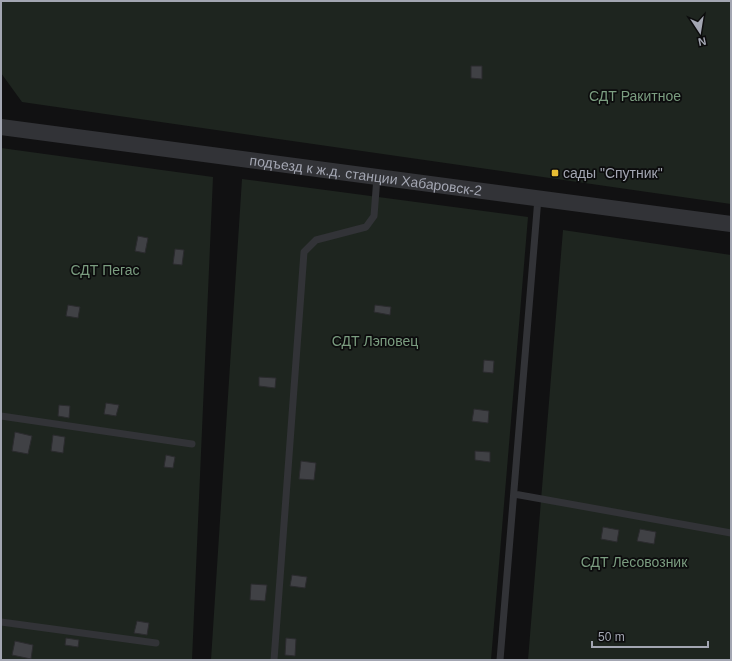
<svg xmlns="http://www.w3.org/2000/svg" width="732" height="661" font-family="Helvetica,sans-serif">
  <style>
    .green { fill: #1e251f }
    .building { fill: #404145; stroke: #2b2b2e }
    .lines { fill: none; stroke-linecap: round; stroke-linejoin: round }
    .service { stroke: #323337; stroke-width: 7 }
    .tertiary { stroke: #323337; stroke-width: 16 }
    .poi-dot { fill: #e8be34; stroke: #0c0c0d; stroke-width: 1.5 }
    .labels { text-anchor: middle; stroke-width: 3.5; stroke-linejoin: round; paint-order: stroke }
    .park-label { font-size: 14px; fill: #7b9d80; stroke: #0c0c0d }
    .poi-label { font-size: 14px; fill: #a3a6b2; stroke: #0c0c0d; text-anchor: start }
    .street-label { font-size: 14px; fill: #a3a6b2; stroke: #0c0c0d }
  </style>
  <rect width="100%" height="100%" fill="#111112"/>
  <!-- green -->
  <path class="green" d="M 1,1 L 731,1 L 731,204 L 22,102 L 1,73 Z
    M 1,148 L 213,177 L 192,660 L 1,660 Z
    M 242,179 L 528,217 L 491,660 L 211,660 Z
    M 563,230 L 731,255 L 731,660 L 528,660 Z"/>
  <!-- building -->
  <path class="building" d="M 471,66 L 482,66 L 482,79 L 471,78 Z
    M 138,236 L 148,238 L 145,253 L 135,251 Z
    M 175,249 L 184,250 L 182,265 L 173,264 Z
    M 68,305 L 80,307 L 78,318 L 66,316 Z
    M 375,305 L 391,307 L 390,315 L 374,312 Z
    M 484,360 L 494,361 L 493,373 L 483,372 Z
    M 259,377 L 276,378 L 275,388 L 259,386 Z
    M 106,403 L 119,405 L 116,416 L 104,414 Z
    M 59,405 L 70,406 L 69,418 L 58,416 Z
    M 474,409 L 489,411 L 488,423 L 472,421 Z
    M 15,432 L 32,436 L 28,454 L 12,451 Z
    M 53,435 L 65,437 L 63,453 L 51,451 Z
    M 475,451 L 490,452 L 490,462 L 475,460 Z
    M 166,455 L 175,457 L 173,468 L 164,467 Z
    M 301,461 L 316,463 L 314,480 L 299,479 Z
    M 603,527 L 619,530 L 617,542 L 601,539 Z
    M 640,529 L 656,532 L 654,544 L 637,541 Z
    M 292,575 L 307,577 L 305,588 L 290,586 Z
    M 251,584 L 267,585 L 265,601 L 250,600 Z
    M 137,621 L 149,623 L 147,635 L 134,633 Z
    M 66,638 L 79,640 L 78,647 L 65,645 Z
    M 286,638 L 296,639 L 295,656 L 285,655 Z
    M 15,641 L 33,645 L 31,659 L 12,655 Z"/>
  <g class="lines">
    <!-- service -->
    <path class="service" d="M 1,416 L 192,444
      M 514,494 L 731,533
      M 1,622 L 156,643
      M 274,660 L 304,252 L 316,240 L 366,227 L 374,216 L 377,177
      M 500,660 L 538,198"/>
    <!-- tertiary -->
    <path class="tertiary" id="s1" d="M 1,127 L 731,224"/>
  </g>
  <!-- markers -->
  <rect class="poi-dot" x="551" y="169" width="8" height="8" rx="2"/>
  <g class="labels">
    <!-- park labels -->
    <g class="park-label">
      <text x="635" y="101">СДТ Ракитное</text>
      <text x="105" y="275">СДТ Пегас</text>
      <text x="375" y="346">СДТ Лэповец</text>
      <text x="634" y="567">СДТ Лесовозник</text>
    </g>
    <!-- poi labels -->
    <g class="poi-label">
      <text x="563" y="178">сады "Спутник"</text>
    </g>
    <!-- street labels -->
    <g class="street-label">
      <text dy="5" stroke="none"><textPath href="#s1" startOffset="368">подъезд к ж.д. станции Хабаровск-2</textPath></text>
    </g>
  </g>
  <!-- border -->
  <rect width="732" height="661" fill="none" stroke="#a3a6b2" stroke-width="4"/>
  <!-- north arrow -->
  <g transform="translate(700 32) rotate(168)" stroke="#0c0c0d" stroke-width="3" paint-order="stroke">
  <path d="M0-3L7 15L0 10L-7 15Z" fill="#a3a6b2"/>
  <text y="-6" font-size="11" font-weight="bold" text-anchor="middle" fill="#a3a6b2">N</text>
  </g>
  <!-- scale -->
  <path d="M592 641v6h116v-6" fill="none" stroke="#a3a6b2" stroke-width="2"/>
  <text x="598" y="641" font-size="12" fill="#a3a6b2" stroke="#0c0c0d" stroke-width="3" paint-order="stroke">50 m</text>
</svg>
